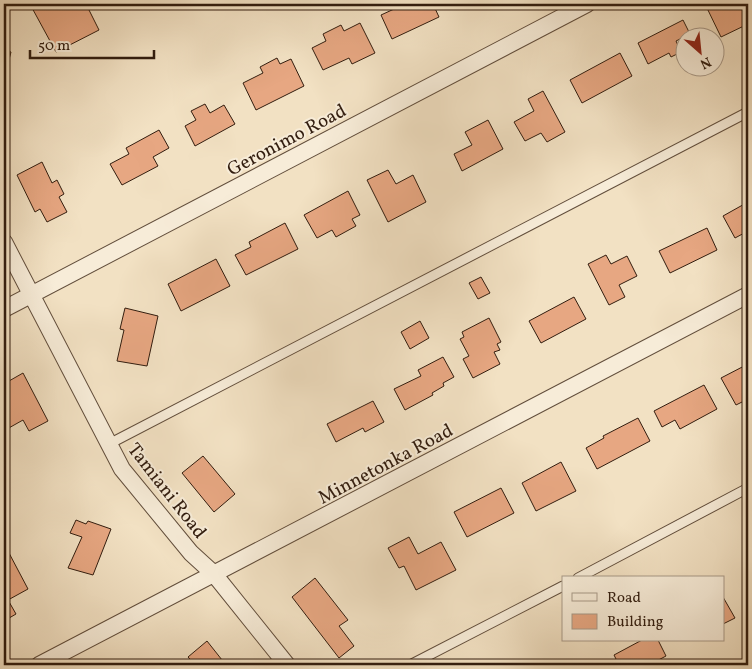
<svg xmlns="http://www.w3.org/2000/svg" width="752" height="669" font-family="Vollkorn,serif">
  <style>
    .building { fill: #e7a782; stroke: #321d0f }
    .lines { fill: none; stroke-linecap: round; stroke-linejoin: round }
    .service-casing { stroke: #624e3c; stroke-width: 11 }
    .minor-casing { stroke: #624e3c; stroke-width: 18 }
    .service { stroke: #f7ecd8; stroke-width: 9 }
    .minor { stroke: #f7ecd8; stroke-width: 16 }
    .labels { text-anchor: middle; stroke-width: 4; stroke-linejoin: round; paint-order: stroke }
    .street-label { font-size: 19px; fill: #321d0f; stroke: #f7ecd8 }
  </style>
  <rect width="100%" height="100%" fill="#f2e1c3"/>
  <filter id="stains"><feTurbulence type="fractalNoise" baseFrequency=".004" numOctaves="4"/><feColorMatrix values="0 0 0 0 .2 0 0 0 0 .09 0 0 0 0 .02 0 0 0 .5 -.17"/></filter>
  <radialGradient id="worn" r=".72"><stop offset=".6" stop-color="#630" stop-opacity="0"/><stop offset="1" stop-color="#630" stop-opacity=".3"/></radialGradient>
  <!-- building -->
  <path class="building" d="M 35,4 L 86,4 L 99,30 L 56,52 L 31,6 Z
    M 405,4 L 433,4 L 439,17 L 392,39 L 381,15 Z
    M 710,4 L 748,4 L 748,24 L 721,37 L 706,6 Z
    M 683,20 L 690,34 L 676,41 L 681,52 L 671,57 L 669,53 L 648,64 L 638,43 Z
    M 360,23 L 375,53 L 352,64 L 349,58 L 323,70 L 312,48 L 326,41 L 323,34 L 341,25 L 344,31 Z
    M 4,50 L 11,52 L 4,79 Z
    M 620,53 L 632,76 L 582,103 L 570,80 Z
    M 277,58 L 280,64 L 291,59 L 304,86 L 256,110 L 243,83 L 263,73 L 260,67 Z
    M 543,91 L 565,132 L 547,142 L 541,133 L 525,141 L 514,122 L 534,111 L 528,99 Z
    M 205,104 L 210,113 L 224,105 L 235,124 L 195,146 L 185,126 L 196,120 L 191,111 Z
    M 488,120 L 503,149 L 462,171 L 454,154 L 472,145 L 465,132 Z
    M 159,130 L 169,148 L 153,157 L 158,166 L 122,185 L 110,164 L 129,154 L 126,148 Z
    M 42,162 L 52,183 L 57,180 L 64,194 L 59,197 L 67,212 L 47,222 L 40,209 L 35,212 L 17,175 Z
    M 388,170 L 396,184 L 413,175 L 426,202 L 388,222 L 367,180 Z
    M 348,191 L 360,215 L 352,219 L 356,226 L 336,237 L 332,230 L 317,238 L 304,215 Z
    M 748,202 L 748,231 L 735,238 L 723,216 Z
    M 285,223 L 298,249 L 246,275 L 235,255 L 251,247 L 249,242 Z
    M 707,228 L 717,250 L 670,273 L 659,251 Z
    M 606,255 L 611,264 L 627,256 L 637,276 L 619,285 L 625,297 L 609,305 L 588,264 Z
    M 216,259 L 230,286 L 181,311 L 168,284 Z
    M 481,277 L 490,293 L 478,299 L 469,283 Z
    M 574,297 L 586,319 L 541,343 L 529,321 Z
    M 125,308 L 158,316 L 147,366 L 117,361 L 124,330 L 120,329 Z
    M 489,318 L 501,342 L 497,344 L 500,350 L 494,352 L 500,364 L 473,378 L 463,359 L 469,356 L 460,339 L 464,337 L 462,332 Z
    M 420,321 L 429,338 L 410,349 L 401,332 Z
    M 443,357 L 454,377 L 443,383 L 444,386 L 432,393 L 433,395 L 405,410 L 394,389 L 421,376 L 418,370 Z
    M 748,364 L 748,399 L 736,405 L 721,378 Z
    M 23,373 L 48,421 L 29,431 L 23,420 L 7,429 L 4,423 L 4,379 L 7,378 L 9,381 Z
    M 704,385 L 717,409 L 680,429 L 675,420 L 662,427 L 654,411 Z
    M 373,401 L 384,422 L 365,432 L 363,428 L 336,442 L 327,424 Z
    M 638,418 L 650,441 L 597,469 L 586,448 L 604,438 L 603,436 Z
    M 203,456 L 235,494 L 214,512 L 182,473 Z
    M 561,462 L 576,491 L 536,511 L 522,483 Z
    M 501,488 L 514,513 L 467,537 L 454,512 Z
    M 76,520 L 86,524 L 88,521 L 111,529 L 93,575 L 68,568 L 82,537 L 70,533 Z
    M 409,537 L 418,554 L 441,542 L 456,570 L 416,590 L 404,566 L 399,568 L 388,548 Z
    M 9,553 L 28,589 L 8,600 L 16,614 L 4,621 L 4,555 Z
    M 315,578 L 348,620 L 339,626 L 354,646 L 339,658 L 292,597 Z
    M 723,597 L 735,618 L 723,624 Z
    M 642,640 L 658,640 L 666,656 L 649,665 L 619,665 L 614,655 Z
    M 207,641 L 226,665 L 195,665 L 188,657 Z"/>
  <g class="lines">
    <!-- service casing -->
    <g class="service-casing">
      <path id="service" d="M 109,444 L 748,112
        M 578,578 L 748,488
        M 410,665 L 563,586"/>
    </g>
    <!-- minor casing -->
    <g class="minor-casing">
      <path id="minor" d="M 4,242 L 122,469 L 191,553 L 214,574 L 287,665
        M 4,309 L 587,4
        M 39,665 L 748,295"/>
    </g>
    <!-- service -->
    <use href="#service" class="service"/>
    <!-- minor -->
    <use href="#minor" class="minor"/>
  </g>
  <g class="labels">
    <!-- street labels -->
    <g class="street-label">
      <text transform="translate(286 139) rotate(-28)" y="7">Geronimo Road</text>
      <text transform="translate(385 463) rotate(-28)" y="7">Minnetonka Road</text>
      <text transform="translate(168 490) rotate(52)" y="7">Tamiani Road</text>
    </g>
  </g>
  <!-- margin -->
  <rect width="752" height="669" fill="none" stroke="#f2e1c3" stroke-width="20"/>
  <rect x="5" y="5" width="742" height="659" fill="none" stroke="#321d0f" stroke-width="2.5"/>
  <rect x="10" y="10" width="732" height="649" fill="none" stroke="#321d0f"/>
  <!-- legend -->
  <rect x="562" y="576" width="162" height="65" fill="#f7ecd8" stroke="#a89988"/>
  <rect x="572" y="593" width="25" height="8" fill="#f7ecd8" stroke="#a89988"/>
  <text x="607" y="602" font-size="15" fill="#321d0f">Road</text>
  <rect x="572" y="614" width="25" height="15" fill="#e7a782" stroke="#a89988"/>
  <text x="607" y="626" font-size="15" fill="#321d0f">Building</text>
  <!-- north arrow -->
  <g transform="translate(700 52) rotate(153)"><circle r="24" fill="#f7ecd8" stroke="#a89988"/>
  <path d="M0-4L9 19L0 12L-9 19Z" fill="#8f2418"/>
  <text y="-8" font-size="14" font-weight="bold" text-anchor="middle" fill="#321d0f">N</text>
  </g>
  <!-- scale -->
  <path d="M30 50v8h124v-8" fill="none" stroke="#321d0f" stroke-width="2.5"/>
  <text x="38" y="50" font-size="15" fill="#321d0f" stroke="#f7ecd8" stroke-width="4" paint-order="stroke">50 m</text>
  <rect width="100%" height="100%" filter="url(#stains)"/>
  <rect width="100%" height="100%" fill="url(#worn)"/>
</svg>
